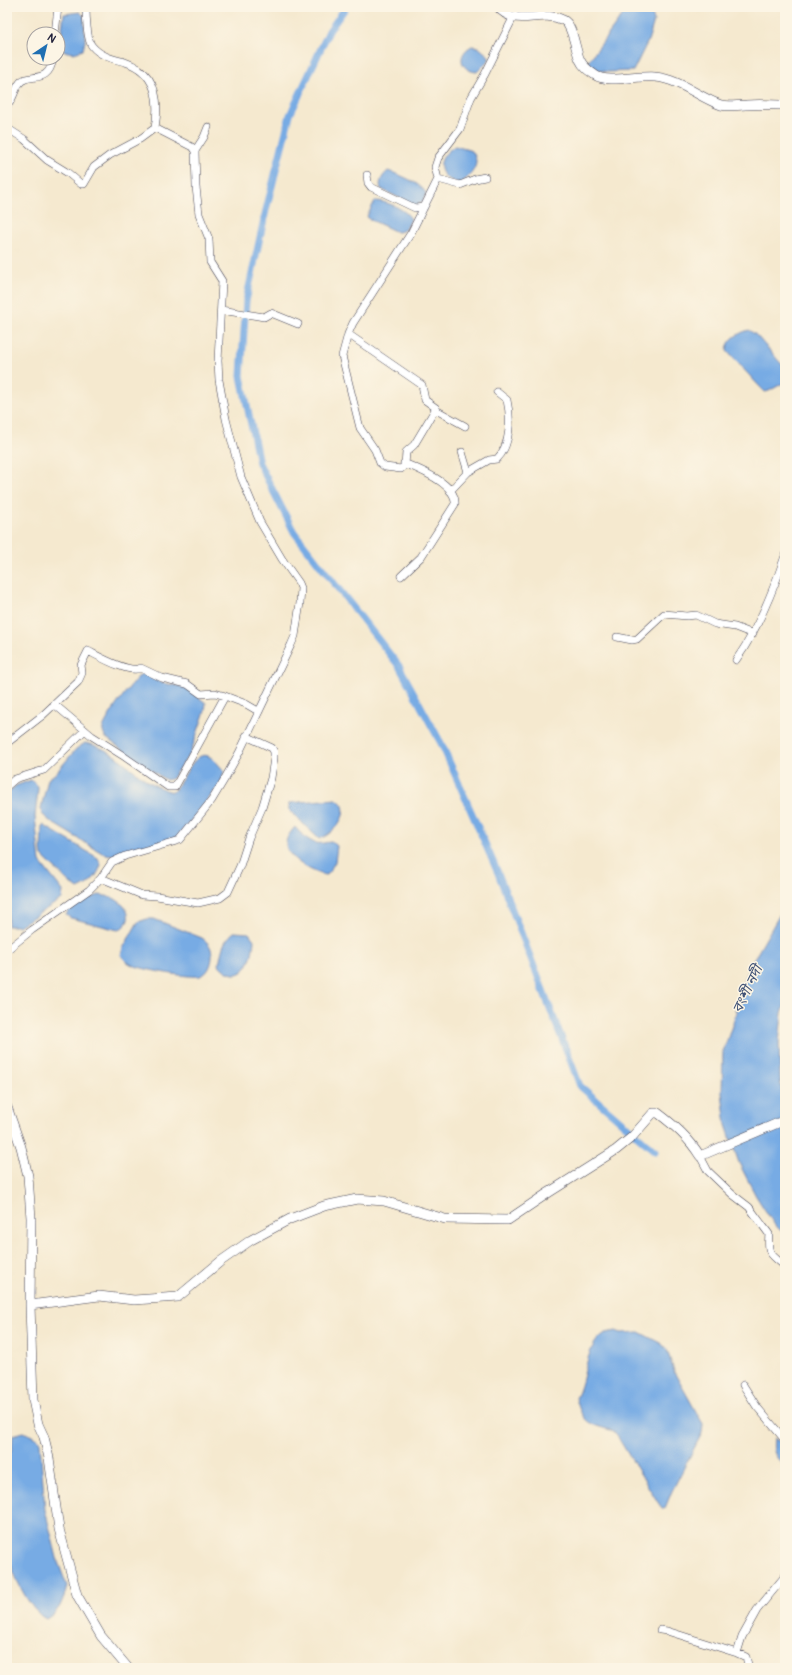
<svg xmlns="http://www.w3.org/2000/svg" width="792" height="1675" font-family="Pangolin,'Noto Sans Bengali',sans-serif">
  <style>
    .water { fill: #77abe4; stroke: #4c6690 }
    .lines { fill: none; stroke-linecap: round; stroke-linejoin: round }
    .canal { stroke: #77abe4; stroke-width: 7 }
    .minor-casing { stroke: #424051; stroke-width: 8 }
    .tertiary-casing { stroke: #424051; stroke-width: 10 }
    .minor { stroke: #fff; stroke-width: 7 }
    .tertiary { stroke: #fff; stroke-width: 9 }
    .labels { text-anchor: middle; stroke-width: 3; stroke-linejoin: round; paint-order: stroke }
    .water-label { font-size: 14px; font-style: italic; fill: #405276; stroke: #fcf5e5 }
  </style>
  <rect width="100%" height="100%" fill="#fcf5e5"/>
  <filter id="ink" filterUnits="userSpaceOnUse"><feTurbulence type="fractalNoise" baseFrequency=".025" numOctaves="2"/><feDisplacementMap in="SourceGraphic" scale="8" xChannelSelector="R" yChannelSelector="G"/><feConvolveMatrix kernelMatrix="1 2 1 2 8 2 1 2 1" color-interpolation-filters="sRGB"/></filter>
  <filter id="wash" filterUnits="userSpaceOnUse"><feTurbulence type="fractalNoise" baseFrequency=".012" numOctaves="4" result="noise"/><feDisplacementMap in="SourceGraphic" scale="16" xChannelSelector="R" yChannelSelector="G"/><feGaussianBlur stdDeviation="0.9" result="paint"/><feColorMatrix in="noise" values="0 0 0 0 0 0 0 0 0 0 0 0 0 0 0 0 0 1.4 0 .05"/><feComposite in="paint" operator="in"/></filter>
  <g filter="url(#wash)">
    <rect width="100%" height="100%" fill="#f5e9cf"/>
    <!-- water -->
    <path class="water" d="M 632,7 C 644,7 652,8 654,21 L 648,41 L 633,71 L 608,72 L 596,70 L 588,62 L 624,13 Z
      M 80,12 L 84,16 L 85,41 L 83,50 L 74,53 L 63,51 L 60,44 L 64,14 Z
      M 472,46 L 478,47 L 489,56 L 489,60 L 477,72 C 460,71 456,54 472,46 Z
      M 455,146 L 472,151 C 482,165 471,174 461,184 C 436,178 434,159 455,146 Z
      M 388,171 C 400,175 419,182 426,193 L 423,201 L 416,206 L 381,189 C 378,182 383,175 388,171 Z
      M 375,201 C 386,201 406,209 411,219 C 408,226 405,232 397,232 L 369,219 L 367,216 Z
      M 749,330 L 756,335 L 785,368 L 785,382 L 769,391 L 765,392 L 760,387 L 727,351 C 727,339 739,333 749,330 Z
      M 143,673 L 162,683 L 185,687 L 206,703 L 205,711 L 190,754 L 171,779 L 166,780 L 136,760 L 105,737 C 104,734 102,731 103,728 C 106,718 135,677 143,673 Z
      M 85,743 C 121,749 139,785 173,792 C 179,784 184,777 189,768 C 203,747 211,755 224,771 L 221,783 L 177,838 L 122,853 L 115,856 L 102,853 L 51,822 L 42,814 L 41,808 L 48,779 L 56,773 L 76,749 Z
      M 31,780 L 38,786 L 38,789 L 35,817 L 40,862 L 63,891 L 62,899 L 19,926 L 8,926 L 7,795 L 15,786 Z
      M 336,799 C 356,809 333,835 319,839 L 289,810 L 289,803 Z
      M 43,825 L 98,858 L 101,865 C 97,877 90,884 78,889 L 69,882 L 42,856 L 41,850 L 42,826 Z
      M 295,827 C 300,833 308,841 316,843 C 325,845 331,838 337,846 L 335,862 L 327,875 C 314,874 286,858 286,844 C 286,837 291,832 295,827 Z
      M 99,895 C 104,896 111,896 115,899 C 129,907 135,922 118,930 L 71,918 L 66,915 C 71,903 88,899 99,895 Z
      M 785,905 L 785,1004 L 782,1013 L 779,1042 L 780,1078 L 785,1115 L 785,1235 L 774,1224 L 756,1196 L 739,1163 L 726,1125 L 722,1093 L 723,1052 L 737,1011 L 735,1010 L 742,986 L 753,961 Z
      M 147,919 L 154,919 L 202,938 C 209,943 212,948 212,956 C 212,964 208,974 200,976 C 189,978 146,970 135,966 C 129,964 124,960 121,955 L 123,948 L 138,922 Z
      M 234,932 L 249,933 L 254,940 C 253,960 242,989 219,965 C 222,950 222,942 234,932 Z
      M 616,1331 L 621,1333 L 639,1332 L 662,1344 L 667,1350 L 675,1374 L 703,1424 L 702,1433 L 672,1491 L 665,1508 L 662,1508 L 659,1504 L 614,1431 C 590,1424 583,1425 576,1398 C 587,1378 584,1347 604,1334 C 607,1332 613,1332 616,1331 Z
      M 24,1432 L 38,1439 L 40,1443 L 45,1510 L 58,1562 L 67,1586 L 65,1594 L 60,1606 L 54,1614 L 46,1619 C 28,1610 13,1573 7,1553 L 8,1460 L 12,1448 L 13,1435 Z
      M 774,1438 L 785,1445 L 785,1467 C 775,1456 772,1453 774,1438 Z"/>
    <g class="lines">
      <!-- canal -->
      <path class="canal" d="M 346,7 L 329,31 L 290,115 L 266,210 L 246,301 L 241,376 L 259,463 L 294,532 L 399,666 L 442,745 L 498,873 L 580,1086 L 655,1151"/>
    </g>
  </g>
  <g filter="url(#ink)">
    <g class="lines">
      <!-- minor casing -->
      <g class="minor-casing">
        <path id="minor" d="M 55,34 L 58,7
          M 7,106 C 13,100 14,91 19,84 C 27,71 49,87 53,58
          M 7,128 L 24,139 L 47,160 L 68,173 L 81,184 L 84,184 L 94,167 L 110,155 L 140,139 L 155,128
          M 195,151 L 204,137 L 208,127
          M 367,175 L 368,183 L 371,187 L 415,208 L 424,207
          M 438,179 L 460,185 L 475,179 L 485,177
          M 221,310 L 264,317 L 271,313 L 298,324
          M 348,334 L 422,385 L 425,400 L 436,408 L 414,445 L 406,452 L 405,465 L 401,469 L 385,467 L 380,463 L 375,450 L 360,428 L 342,356 L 348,334 L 353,323 L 411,233 L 438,179 L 435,167 L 438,158 L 460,129 L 471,98 L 485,74 L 513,18
          M 436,410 L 465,426
          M 462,452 L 468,472
          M 450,491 L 468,472 L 489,460 L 497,459 C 511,445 511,418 507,400 L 497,392
          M 401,576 L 421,557 L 455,504 C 457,484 419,469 404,463
          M 617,637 L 632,640 L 637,639 L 664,614 L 687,616 L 696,615 L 715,624 L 735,627 L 753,634
          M 736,660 C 757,631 773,591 785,556
          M 54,704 L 92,736 L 122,755 L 168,787 L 175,787 L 225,696
          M 7,743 L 43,715 L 78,682 L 82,673 L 81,665 L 88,651 C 100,657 129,674 141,668 L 162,678 L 187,684 L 201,694 L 215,693 L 225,696 L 246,704 L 258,711
          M 7,786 L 15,779 L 44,770 L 85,730
          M 101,878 L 142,895 L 157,896 L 198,903 L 220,898 L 228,892 L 240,866 L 249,838 L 262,808 L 271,778 L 274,758 L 274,752 L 272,748 L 246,736
          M 7,950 L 32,930 L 89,890 L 101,878 L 112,862 L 125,856 L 180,840 L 212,800 L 224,780 L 239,753 L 291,645 L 295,636 L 300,603 L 301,588 L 299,583 L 282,559 L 260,522 L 241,477 L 226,419 L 219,380 L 218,361 L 222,281 L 210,262 L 209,239 L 199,214 L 196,187 L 195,151 L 192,147 L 155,128 C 160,99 156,72 125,62 C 113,59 100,56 92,46 C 87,41 86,15 86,7
          M 700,1156 L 708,1171 L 732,1194 L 749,1207 L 769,1234 C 767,1254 770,1254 785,1266
          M 743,1385 L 757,1407 L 785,1440
          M 660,1630 L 667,1631 L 737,1653
          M 749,1668 L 746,1657 L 737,1653 L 742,1637 L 757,1610 L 785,1576"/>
      </g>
      <!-- tertiary casing -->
      <g class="tertiary-casing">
        <path id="tertiary" d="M 498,7 C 515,28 539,9 563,20 C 573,24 575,50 580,60 C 583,67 589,71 595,75 C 607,84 639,75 655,77 C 680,79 698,97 721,105 C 730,107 737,105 746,105 C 759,104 772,105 785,105
          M 7,1107 L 21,1147 L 28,1176 L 31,1218 L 30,1305 L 33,1400 L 38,1424 L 44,1437 L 49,1458 L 59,1529 L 77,1595 L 101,1636 L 128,1668
          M 30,1305 L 99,1296 L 134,1300 L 178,1297 L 221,1261 L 251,1240 L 290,1219 L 324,1206 L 357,1199 L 384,1201 L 445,1219 L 508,1220 L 548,1193 L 616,1150 L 632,1137 L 653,1113 L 658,1113 C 675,1126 689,1138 700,1156 L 785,1120"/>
      </g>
      <!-- minor -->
      <use href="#minor" class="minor"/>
      <!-- tertiary -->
      <use href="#tertiary" class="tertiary"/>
    </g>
  </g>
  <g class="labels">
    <!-- water labels -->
    <g class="water-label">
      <text transform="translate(747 989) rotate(-64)" y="5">বংশী নদী</text>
    </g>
  </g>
  <!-- margin -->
  <rect width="792" height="1675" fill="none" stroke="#fcf5e5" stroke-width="24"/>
  <!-- north arrow -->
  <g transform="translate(46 46) rotate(35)"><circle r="19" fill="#fcf5e5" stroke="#a5a1a1"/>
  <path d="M0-3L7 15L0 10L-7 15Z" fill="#1f6fb2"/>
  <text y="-6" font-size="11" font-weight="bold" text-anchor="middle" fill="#22223b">N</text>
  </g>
</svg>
